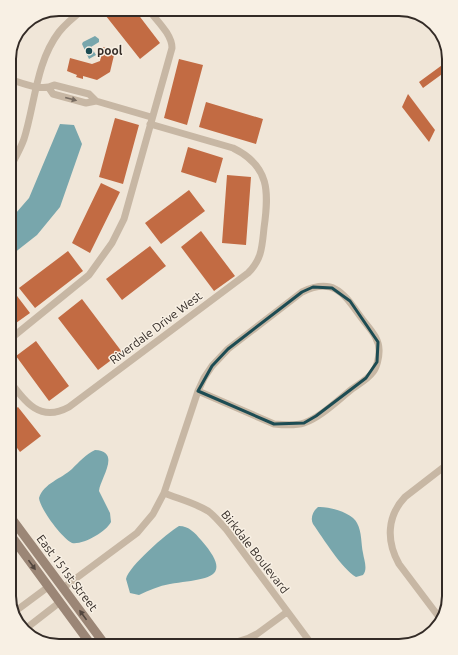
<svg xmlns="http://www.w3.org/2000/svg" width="458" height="655" font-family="Ubuntu,sans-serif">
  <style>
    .water { fill: #78a6ac }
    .building { fill: #c26b43 }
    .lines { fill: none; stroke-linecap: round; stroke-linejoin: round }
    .street { stroke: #c7b7a4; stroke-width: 7 }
    .secondary { stroke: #9b8676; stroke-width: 9 }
    .oneway { fill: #766a5f }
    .oneway2 { fill: #52463e }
    .marked { fill: none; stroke: #1d4c53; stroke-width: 3; stroke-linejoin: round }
    .poi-dot { fill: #1d4c53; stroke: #f8f0e4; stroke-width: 1.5 }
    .labels { text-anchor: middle; stroke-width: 3; stroke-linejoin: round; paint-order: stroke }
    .poi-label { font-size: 12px; font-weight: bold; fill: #332b26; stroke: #f8f0e4; text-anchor: start }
    .street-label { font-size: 12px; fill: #332b26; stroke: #f8f0e4 }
    .rim { fill: none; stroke: #332b26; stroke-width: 2 }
  </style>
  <rect width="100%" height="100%" fill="#f0e6d8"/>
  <!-- water -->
  <path class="water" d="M 95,36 L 99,39 L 99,42 L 91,47 L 96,55 L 89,59 L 82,44 L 83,42 Z
    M 60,124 L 74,125 L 82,144 L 60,207 L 37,235 L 9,257 L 9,221 L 29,198 Z
    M 95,450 C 122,451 100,479 99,491 L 110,513 L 111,522 C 106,532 83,545 72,543 C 62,538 40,509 39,498 C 44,483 61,479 72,469 C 79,462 86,454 95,450 Z
    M 318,507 C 328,506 353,513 357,523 C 362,532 361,544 363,553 C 364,560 368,569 363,575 L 356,577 C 342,569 323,538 313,524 C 310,518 313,511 318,507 Z
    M 179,526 C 189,526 195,533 201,540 C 237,581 203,578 170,584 C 159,586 149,590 139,595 L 130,593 L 126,579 C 129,566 166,534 179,526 Z"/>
  <!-- building -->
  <path class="building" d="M 105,9 L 134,9 L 160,43 L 140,59 L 102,11 Z
    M 103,47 L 115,51 L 110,72 L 97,80 L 83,76 L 83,79 L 76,77 L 77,75 L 67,71 L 70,58 L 92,64 L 100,61 Z
    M 179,59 L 203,65 L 187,125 L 164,118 Z
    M 449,60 L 449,69 L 423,88 L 419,82 Z
    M 408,94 L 435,130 L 429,142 L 402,107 Z
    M 206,102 L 263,119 L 256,144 L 199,127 Z
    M 115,118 L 139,125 L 123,184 L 99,177 Z
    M 188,147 L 223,158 L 216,183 L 181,172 Z
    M 227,175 L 251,177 L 246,245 L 222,243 Z
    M 101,183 L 120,192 L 90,253 L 72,243 Z
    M 189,190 L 205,211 L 161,244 L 145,223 Z
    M 201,231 L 235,276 L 214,291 L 181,247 Z
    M 150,246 L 166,266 L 122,300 L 106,279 Z
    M 68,251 L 83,271 L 35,308 L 19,288 Z
    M 14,292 L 30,313 L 9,328 L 9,295 Z
    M 82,299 L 122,352 L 98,370 L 58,318 Z
    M 36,341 L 69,386 L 49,401 L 16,356 Z
    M 9,394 L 16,403 L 9,408 Z
    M 18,407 L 41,436 L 20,452 L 9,437 L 9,414 Z"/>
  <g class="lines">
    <!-- street -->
    <path class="street" d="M 9,79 C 22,83 42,92 54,85 L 89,94 L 96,101 L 151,117
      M 49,88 L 53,94 L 86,103 L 96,101
      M 9,170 C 14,160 20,150 24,139 C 35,104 36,62 59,32 C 66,23 75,16 84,9
      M 9,340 L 89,275 L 112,243 L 124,219 L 172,48 C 172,34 156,20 148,9
      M 9,380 C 25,402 40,423 69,407 L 248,273 C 262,259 262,247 264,228 C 269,192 270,166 233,148 L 150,124
      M 164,493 C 179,499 195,503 208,511 C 215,516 220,523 226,529 L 313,646
      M 63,588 L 137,533 L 153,514 L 164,493 L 198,391 L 204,378 L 212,366 L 228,349 L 302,292 C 336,276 345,296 363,320 C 370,329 380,339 379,352 C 379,357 377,367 373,372 C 368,379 359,384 352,389 C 338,400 321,417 304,423 C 295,426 284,425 274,424 L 198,391
      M 13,613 L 48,587
      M 442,621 L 399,564 C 386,541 387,516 405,497 L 449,463
      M 24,630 L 60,602
      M 224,646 L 249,638 L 257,634 L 287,612"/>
    <!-- secondary -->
    <path class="secondary" d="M 9,515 L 106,646
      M 9,533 L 92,646"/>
  </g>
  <!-- one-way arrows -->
  <defs><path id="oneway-solid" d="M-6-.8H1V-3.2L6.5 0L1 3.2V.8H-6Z"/></defs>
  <use class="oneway" href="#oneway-solid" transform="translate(71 99) rotate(15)"/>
  <g class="oneway2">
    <use href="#oneway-solid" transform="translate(32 565) rotate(54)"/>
    <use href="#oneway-solid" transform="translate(83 615) rotate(-126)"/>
  </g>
  <!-- marked area -->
  <path class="marked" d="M 313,287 L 332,288 L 350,301 L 378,342 L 377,362 L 366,378 L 316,416 L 304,423 L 274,424 L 198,391 L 212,366 L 228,349 L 302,292 Z"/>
  <!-- markers -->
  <circle class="poi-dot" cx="89" cy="51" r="4"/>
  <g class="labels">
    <!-- poi labels -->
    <g class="poi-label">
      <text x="97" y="55">pool</text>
    </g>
    <!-- street labels -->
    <g class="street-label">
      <text transform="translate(156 328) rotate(-37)" y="4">Riverdale Drive West</text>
      <text transform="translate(255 552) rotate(52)" y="4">Birkdale Boulevard</text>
      <text transform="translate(67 573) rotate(53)" y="4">East 151st Street</text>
    </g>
  </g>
  <!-- crop -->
  <path d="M0 0H458V655H0ZM59 16H399A43 43 0 0 1 442 59V596A43 43 0 0 1 399 639H59A43 43 0 0 1 16 596V59A43 43 0 0 1 59 16Z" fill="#f8f0e4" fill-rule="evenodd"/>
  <path class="rim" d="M59 16H399A43 43 0 0 1 442 59V596A43 43 0 0 1 399 639H59A43 43 0 0 1 16 596V59A43 43 0 0 1 59 16Z"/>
</svg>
